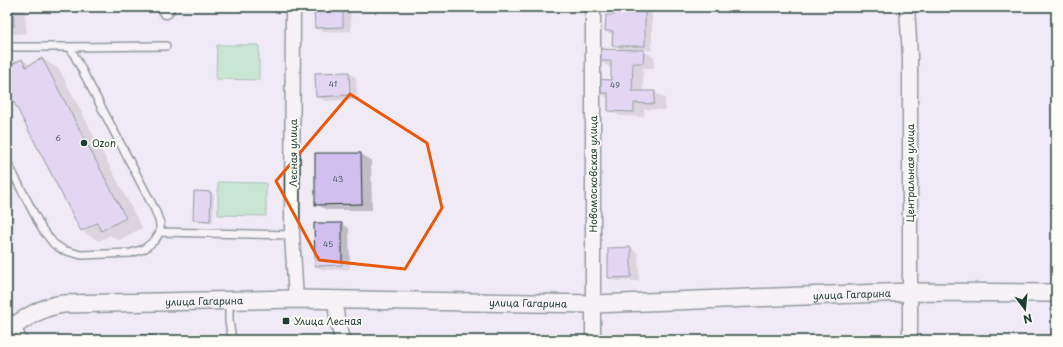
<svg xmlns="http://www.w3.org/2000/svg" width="1063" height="347" font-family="'Playpen Sans',sans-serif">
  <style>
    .green { fill: #9adfac; stroke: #5c8e70 }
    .shadow { fill: #0003 }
    .building { fill: #d1bfef; stroke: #1f3d34 }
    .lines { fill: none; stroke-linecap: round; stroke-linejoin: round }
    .service-casing { stroke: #1f3d34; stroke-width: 10 }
    .minor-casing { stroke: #1f3d34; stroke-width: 17 }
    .tertiary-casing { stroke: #1f3d34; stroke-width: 20 }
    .primary-casing { stroke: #1f3d34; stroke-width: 25 }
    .service { stroke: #fdfcf7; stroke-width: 7 }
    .minor { stroke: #fdfcf7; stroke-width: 14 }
    .tertiary { stroke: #fdfcf7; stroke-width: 17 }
    .primary { stroke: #fdfcf7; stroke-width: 22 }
    .marked { fill: none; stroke: #e8590c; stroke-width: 3; stroke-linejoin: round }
    .poi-dot { fill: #1f3d34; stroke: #fdfcf7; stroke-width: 1.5 }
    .labels { text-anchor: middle; stroke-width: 4; stroke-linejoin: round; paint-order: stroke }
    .number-label { font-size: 8px; fill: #4c5e63 }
    .poi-label { font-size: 10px; fill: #1f3d34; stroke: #fdfcf7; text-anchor: start }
    .street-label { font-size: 10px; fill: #1f3d34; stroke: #fdfcf7 }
  </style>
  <rect width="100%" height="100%" fill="#f0eaf5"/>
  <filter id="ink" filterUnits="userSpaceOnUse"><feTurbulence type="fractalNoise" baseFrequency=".025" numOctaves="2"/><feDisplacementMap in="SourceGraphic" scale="8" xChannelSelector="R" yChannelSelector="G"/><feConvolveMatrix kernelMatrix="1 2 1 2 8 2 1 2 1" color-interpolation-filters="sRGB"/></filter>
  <g filter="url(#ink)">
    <!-- green -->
    <path class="green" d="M 217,45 L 259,45 L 259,80 L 216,79 Z
      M 218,182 L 266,183 L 266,216 L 218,215 Z"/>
    <!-- shadow -->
    <path class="shadow" d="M 7,7 L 24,7 L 27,33 L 7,35 Z
      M 83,7 L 126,7 L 126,9 L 90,11 Z
      M 315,7 L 350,7 L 351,31 L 324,32 L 316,28 Z
      M 645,9 L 652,14 L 652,50 L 642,50 L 654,57 L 654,68 L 643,68 L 643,92 L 654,92 L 665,98 L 665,110 L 644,109 L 644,117 L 620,116 L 609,110 L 609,99 L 599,92 L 612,81 L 612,67 L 609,67 L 598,60 L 622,50 L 613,45 L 613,35 L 606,31 L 615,16 Z
      M 42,59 L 59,69 L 142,228 L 119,240 L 110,235 L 99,241 L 82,231 L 7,87 L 7,68 L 22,60 L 31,65 Z
      M 349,73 L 356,77 L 357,99 L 325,101 L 317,96 Z
      M 361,154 L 371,160 L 372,210 L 327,210 L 316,204 Z
      M 210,193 L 214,195 L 213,222 L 198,222 L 195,220 Z
      M 341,224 L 349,228 L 350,269 L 323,270 L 316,265 Z
      M 631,248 L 638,253 L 639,281 L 617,281 L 609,277 Z"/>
    <!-- building -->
    <path class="building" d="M 7,7 L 13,7 L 14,26 L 7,27 Z
      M 314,7 L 343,7 L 343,27 L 315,28 Z
      M 615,8 L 645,8 L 645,46 L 612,46 L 613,31 L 605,31 L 606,15 L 614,15 Z
      M 597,49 L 644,50 L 643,63 L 633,63 L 632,91 L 655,91 L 654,104 L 634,103 L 634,112 L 608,111 L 608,93 L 598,93 L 598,79 L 611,80 L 611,61 L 597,61 Z
      M 42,58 L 126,218 L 101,231 L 97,223 L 81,231 L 7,89 L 7,67 L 22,59 L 26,67 Z
      M 349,72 L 350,95 L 316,97 L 315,73 Z
      M 315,153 L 361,153 L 362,204 L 315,205 Z
      M 194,191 L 211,192 L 210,221 L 193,220 Z
      M 314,223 L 342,223 L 342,265 L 315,266 Z
      M 631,247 L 631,277 L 608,278 L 608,248 Z"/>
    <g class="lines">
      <!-- service casing -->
      <g class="service-casing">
        <path id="service" d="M 7,47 L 70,47 L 155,210 L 160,223 L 160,232
          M 70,47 L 166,46
          M 7,162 L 42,229 L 54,244 L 63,250 L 81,255 L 131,253 L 144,249 L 155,240 L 160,232 L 292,235
          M 229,300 L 229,321 L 232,340
          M 133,340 L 139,339 L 153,340"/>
      </g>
      <!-- minor casing -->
      <g class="minor-casing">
        <path id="minor" d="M 165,7 L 166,11
          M 293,7 L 292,235 L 296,299
          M 593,7 L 593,340
          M 907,7 L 910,57 L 910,340
          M 335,299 L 337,319 L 342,340"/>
      </g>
      <!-- tertiary casing -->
      <g class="tertiary-casing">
        <g id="tertiary">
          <path id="s1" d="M 7,331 C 25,318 41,307 63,304 L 296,299 L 594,304 L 910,292 L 1056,293"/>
        </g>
      </g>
      <!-- primary casing -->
      <g class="primary-casing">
        <path id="primary" d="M 7,325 L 15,340"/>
      </g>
      <!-- service -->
      <use href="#service" class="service"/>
      <!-- minor -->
      <use href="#minor" class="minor"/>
      <!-- tertiary -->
      <use href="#tertiary" class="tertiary"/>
      <!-- primary -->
      <use href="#primary" class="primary"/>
    </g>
  </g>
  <!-- marked area -->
  <path d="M0 0H1063V347H0ZM 350,94 L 427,143 L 442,208 L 405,269 L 319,260 L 276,181 Z" fill="#f0eaf5" fill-opacity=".55" fill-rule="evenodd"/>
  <path class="marked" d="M 350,94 L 427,143 L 442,208 L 405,269 L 319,260 L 276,181 Z"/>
  <!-- markers -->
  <g class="poi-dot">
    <circle cx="84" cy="143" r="4"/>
    <rect x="282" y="317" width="8" height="8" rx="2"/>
  </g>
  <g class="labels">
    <!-- number labels -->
    <g class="number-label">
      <text x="333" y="87">41</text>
      <text x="615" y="88">49</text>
      <text x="58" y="141">6</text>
      <text x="338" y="182">43</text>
      <text x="328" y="247">45</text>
    </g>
    <!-- poi labels -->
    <g class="poi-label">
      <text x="92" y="147">Ozon</text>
      <text x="294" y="325">Улица Лесная</text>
    </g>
    <!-- street labels -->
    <g class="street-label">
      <text transform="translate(293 153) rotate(-90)" y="4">Лесная улица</text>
      <text transform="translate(910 173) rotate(-90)" y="4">Центральная улица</text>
      <text transform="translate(593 174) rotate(-90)" y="4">Новомосковская улица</text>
      <text dy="4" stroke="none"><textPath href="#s1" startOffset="852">улица Гагарина</textPath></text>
      <text dy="4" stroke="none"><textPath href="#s1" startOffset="204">улица Гагарина</textPath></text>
      <text dy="4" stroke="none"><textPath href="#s1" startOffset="528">улица Гагарина</textPath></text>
    </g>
  </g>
  <!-- margin -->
  <rect width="1063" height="347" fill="none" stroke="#fdfcf7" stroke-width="24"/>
  <rect x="12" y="12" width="1039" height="323" fill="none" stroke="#1f3d34" stroke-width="1.5" filter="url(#ink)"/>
  <!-- north arrow -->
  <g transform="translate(1025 309) rotate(164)" stroke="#fdfcf7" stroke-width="3" paint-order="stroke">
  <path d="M0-3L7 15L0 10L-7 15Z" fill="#1f3d34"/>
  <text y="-6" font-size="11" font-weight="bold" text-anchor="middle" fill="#1f3d34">N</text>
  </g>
</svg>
